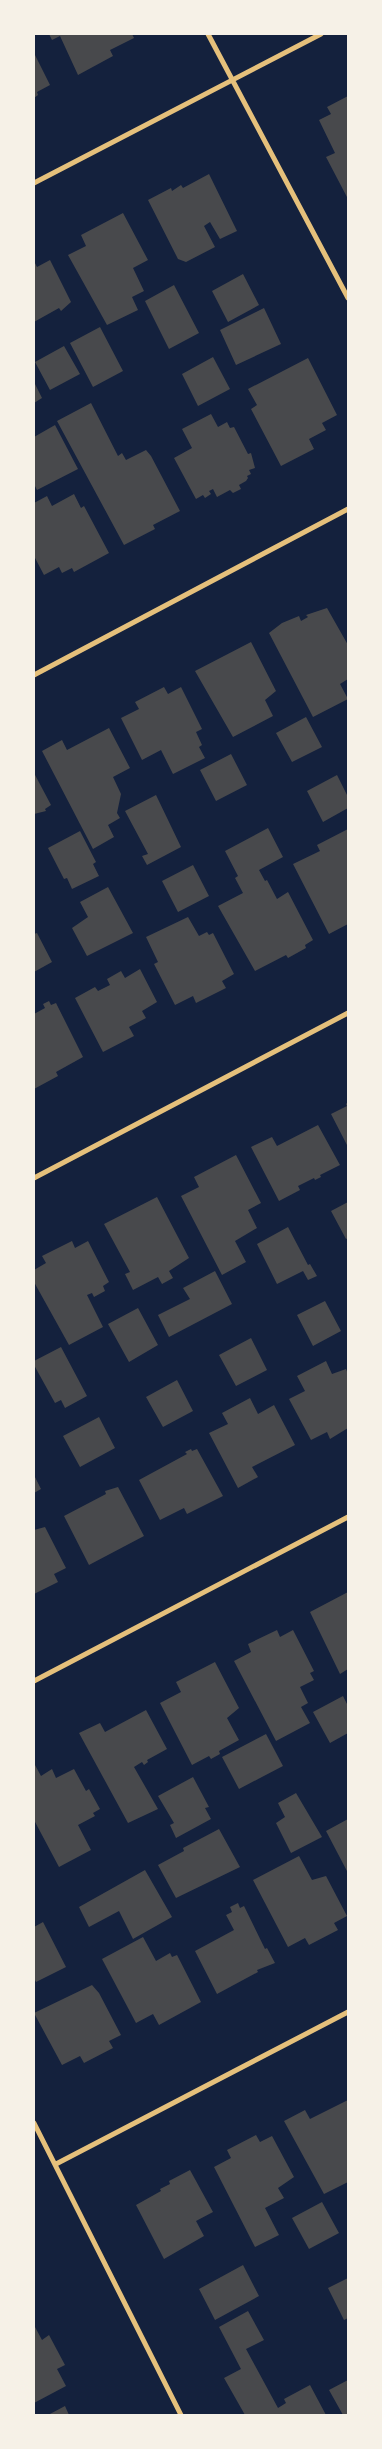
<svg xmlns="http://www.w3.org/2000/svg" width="382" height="2449" font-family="Karla,sans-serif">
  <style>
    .building { fill: #48494c }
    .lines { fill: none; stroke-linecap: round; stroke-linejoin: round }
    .minor { stroke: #e5c07b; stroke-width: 5 }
  </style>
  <rect width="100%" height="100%" fill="#14213d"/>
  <!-- building -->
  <path class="building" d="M 49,34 L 132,34 L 134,38 L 110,50 L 113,56 L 78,75 L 60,36 L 52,40 Z
    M 34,53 L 50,85 L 37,92 L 38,95 L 34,98 Z
    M 348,96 L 348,199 L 326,157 L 335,153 L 319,120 L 331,114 L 327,107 Z
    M 209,174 L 237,231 L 220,239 L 210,222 L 204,226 L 215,247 L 186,262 L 178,259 L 148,200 L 171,188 L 172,191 L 181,185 L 183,188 Z
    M 123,213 L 148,260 L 133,268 L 144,291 L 132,297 L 138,310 L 107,325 L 68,255 L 86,246 L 81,235 Z
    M 50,260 L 71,302 L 61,311 L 59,308 L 34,322 L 34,261 L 37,267 Z
    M 243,274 L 259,305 L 228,322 L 212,291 Z
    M 174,285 L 199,333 L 169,349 L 145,301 Z
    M 264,308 L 281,344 L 236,365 L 220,330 Z
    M 100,327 L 123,371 L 93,387 L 70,343 Z
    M 64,346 L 80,374 L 50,390 L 35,362 Z
    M 213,357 L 230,389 L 198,406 L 182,374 Z
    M 308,358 L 337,415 L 322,423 L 326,430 L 309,439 L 314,449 L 281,466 L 251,409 L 257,405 L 248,389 Z
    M 34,382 L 42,398 L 34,403 Z
    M 91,403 L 118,456 L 122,453 L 126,460 L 146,450 L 151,456 L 180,511 L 153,525 L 155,529 L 124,545 L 57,421 Z
    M 211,414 L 218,427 L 227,422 L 230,428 L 234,427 L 248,454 L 251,453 L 255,468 L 249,470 L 251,474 L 247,476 L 248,478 L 246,481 L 239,485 L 241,489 L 233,493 L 230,490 L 217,497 L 213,489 L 209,491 L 211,494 L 205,498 L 203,495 L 196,499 L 174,458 L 192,448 L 182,429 Z
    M 55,425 L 78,469 L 37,490 L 34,484 L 34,437 Z
    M 74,494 L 81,508 L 84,506 L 109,553 L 74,572 L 72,568 L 62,573 L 59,567 L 44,575 L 34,556 L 34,503 L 47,496 L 52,506 Z
    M 327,608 L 348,645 L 348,679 L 340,684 L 348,699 L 313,717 L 269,633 L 282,623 L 299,616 L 301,621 L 308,617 L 306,615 Z
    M 251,642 L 276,691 L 265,700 L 273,716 L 233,737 L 195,671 Z
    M 164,687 L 168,694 L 181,687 L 202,729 L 196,732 L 202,745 L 199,747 L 205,758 L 173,774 L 161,750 L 142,760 L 121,718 L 139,709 L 135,702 Z
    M 306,717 L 322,747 L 292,762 L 276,733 Z
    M 109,728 L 130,768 L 113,777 L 121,794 L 117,813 L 120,818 L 108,825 L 114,837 L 93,849 L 42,751 L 62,740 L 67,750 Z
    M 231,754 L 247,785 L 216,801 L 200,770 Z
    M 34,773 L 51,805 L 45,809 L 46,811 L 34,814 Z
    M 337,775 L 348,797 L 348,808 L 323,822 L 307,791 Z
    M 156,795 L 181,847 L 147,865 L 142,856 L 148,854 L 125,811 Z
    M 268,828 L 283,857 L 259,870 L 265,881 L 267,880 L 277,899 L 288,892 L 313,940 L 305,945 L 306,948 L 288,958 L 286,955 L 255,971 L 218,906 L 243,893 L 235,878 L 238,876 L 225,851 Z
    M 348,829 L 348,924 L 329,934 L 293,864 L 320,851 L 317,845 Z
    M 80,831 L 96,862 L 93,864 L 99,876 L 72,889 L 67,878 L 64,879 L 48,848 Z
    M 193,865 L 209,896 L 178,912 L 162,881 Z
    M 108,887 L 133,933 L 87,956 L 72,928 L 88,917 L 80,902 Z
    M 188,917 L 199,936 L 207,932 L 209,935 L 213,933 L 234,974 L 222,981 L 226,988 L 196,1003 L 193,996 L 175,1005 L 154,964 L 158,962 L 146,937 Z
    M 37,933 L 52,962 L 34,972 L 34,934 Z
    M 140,969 L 157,1002 L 142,1011 L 146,1018 L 129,1027 L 134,1036 L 103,1052 L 75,998 L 95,987 L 98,991 L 110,985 L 107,979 L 121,971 L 125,978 Z
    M 49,1001 L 51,1005 L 56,1003 L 83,1057 L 56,1072 L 58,1076 L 34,1089 L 34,1014 L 45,1008 L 43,1004 Z
    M 348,1102 L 348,1147 L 331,1114 L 347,1106 L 346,1104 Z
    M 318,1125 L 340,1165 L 320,1175 L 321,1177 L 315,1180 L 314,1178 L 298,1186 L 300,1190 L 279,1201 L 251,1147 L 272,1137 L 277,1146 Z
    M 236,1155 L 261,1203 L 248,1210 L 257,1228 L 235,1241 L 246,1262 L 222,1275 L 181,1196 L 199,1187 L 194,1177 Z
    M 157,1197 L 189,1258 L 169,1271 L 173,1278 L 162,1284 L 158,1277 L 133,1290 L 125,1274 L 130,1272 L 104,1224 Z
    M 348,1202 L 348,1238 L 346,1239 L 331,1211 Z
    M 288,1227 L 308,1265 L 310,1264 L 317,1276 L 308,1280 L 303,1271 L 277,1284 L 257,1244 Z
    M 72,1241 L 75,1248 L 88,1241 L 109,1282 L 103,1286 L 105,1291 L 94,1297 L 92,1293 L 87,1295 L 103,1327 L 69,1345 L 34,1282 L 34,1270 L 46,1263 L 42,1256 Z
    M 215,1271 L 232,1304 L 169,1337 L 158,1315 L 190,1299 L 183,1288 Z
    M 325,1301 L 341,1331 L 313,1346 L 297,1315 Z
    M 138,1308 L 158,1345 L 129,1362 L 108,1324 Z
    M 251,1338 L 267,1370 L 236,1386 L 219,1355 Z
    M 61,1347 L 87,1396 L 65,1408 L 61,1400 L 55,1403 L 34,1365 L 34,1361 Z
    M 326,1361 L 332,1374 L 346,1369 L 348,1374 L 348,1428 L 330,1439 L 327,1432 L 311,1440 L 289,1399 L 305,1391 L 297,1376 Z
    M 177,1380 L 193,1411 L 163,1427 L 146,1397 Z
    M 250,1398 L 258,1414 L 274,1405 L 295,1445 L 252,1467 L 258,1477 L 238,1488 L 209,1433 L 228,1424 L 222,1413 Z
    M 99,1417 L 115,1448 L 80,1467 L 63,1436 Z
    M 191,1449 L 192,1451 L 197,1449 L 223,1496 L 187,1514 L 184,1508 L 160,1520 L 139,1480 L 187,1454 L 185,1452 Z
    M 34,1475 L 41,1489 L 34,1493 Z
    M 118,1487 L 144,1536 L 89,1565 L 64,1516 L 106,1494 L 105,1491 Z
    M 45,1527 L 66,1568 L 54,1574 L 58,1582 L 34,1594 L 34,1530 Z
    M 348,1592 L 348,1669 L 340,1674 L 310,1612 Z
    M 277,1630 L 280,1637 L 293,1630 L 314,1671 L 310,1673 L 314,1680 L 300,1687 L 308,1703 L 301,1707 L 310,1723 L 276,1741 L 234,1661 L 251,1652 L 248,1644 Z
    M 215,1662 L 239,1708 L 227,1718 L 239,1740 L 219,1751 L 220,1754 L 211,1759 L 209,1756 L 192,1765 L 160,1703 L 181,1692 L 176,1682 Z
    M 343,1696 L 348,1706 L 348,1733 L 330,1743 L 313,1712 Z
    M 146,1710 L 167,1749 L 147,1760 L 148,1762 L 144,1765 L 142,1762 L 134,1767 L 158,1809 L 128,1823 L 79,1733 L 100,1723 L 105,1732 Z
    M 266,1734 L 283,1766 L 239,1789 L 222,1757 Z
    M 35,1765 L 41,1776 L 52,1769 L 56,1778 L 74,1769 L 86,1791 L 89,1789 L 100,1809 L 93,1813 L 95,1816 L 78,1825 L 91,1850 L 59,1867 L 34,1820 Z
    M 193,1777 L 209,1807 L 205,1808 L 211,1819 L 176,1838 L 170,1825 L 174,1823 L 158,1796 Z
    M 296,1793 L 322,1837 L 291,1853 L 276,1823 L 285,1817 L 278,1803 Z
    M 348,1819 L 348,1873 L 326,1831 Z
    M 219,1829 L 240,1867 L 176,1898 L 158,1865 L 184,1851 L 183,1848 Z
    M 299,1856 L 312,1880 L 326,1876 L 347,1916 L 334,1923 L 338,1930 L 309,1945 L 305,1938 L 288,1947 L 253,1880 Z
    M 145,1870 L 172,1917 L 133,1939 L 119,1911 L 89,1927 L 79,1907 Z
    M 238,1903 L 240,1908 L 244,1906 L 265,1949 L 267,1948 L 275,1963 L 257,1970 L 258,1972 L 217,1994 L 195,1951 L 234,1930 L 226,1915 L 232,1912 L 230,1907 Z
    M 43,1922 L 66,1967 L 36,1982 L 34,1978 L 34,1927 Z
    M 143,1937 L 156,1961 L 170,1953 L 172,1957 L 177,1955 L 201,2002 L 159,2025 L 153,2014 L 136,2023 L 102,1959 Z
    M 92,1985 L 99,1993 L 121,2035 L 109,2041 L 113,2048 L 84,2063 L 80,2056 L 62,2065 L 34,2013 Z
    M 348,2100 L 348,2182 L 324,2194 L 284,2121 L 305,2110 L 310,2119 Z
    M 256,2135 L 260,2142 L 272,2136 L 294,2177 L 278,2188 L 284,2198 L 265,2208 L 279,2235 L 255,2247 L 214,2167 L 231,2158 L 227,2150 Z
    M 190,2170 L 213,2212 L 196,2221 L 204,2236 L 164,2259 L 136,2205 L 161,2191 L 160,2189 L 170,2184 L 169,2181 Z
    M 322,2202 L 339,2233 L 309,2249 L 292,2218 Z
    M 243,2265 L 259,2296 L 215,2320 L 199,2289 Z
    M 348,2278 L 348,2318 L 344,2320 L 328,2288 Z
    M 248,2311 L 264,2340 L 246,2349 L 278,2408 L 286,2403 L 284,2399 L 310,2385 L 326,2415 L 245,2415 L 224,2378 L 241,2369 L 219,2327 Z
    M 35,2327 L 42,2340 L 49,2335 L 65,2365 L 57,2369 L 66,2386 L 34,2403 Z
    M 348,2380 L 348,2415 L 343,2415 L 329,2390 Z
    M 65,2406 L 69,2415 L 48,2415 Z"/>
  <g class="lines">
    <!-- minor -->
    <path class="minor" d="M 208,34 L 348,298
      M 34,183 L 321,34
      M 34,675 L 348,509
      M 34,1178 L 348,1013
      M 34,1681 L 348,1517
      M 34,2123 L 181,2415
      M 56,2164 L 348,2012"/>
  </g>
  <!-- border -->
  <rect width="382" height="2449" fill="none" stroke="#f6f1e7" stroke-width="70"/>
</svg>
